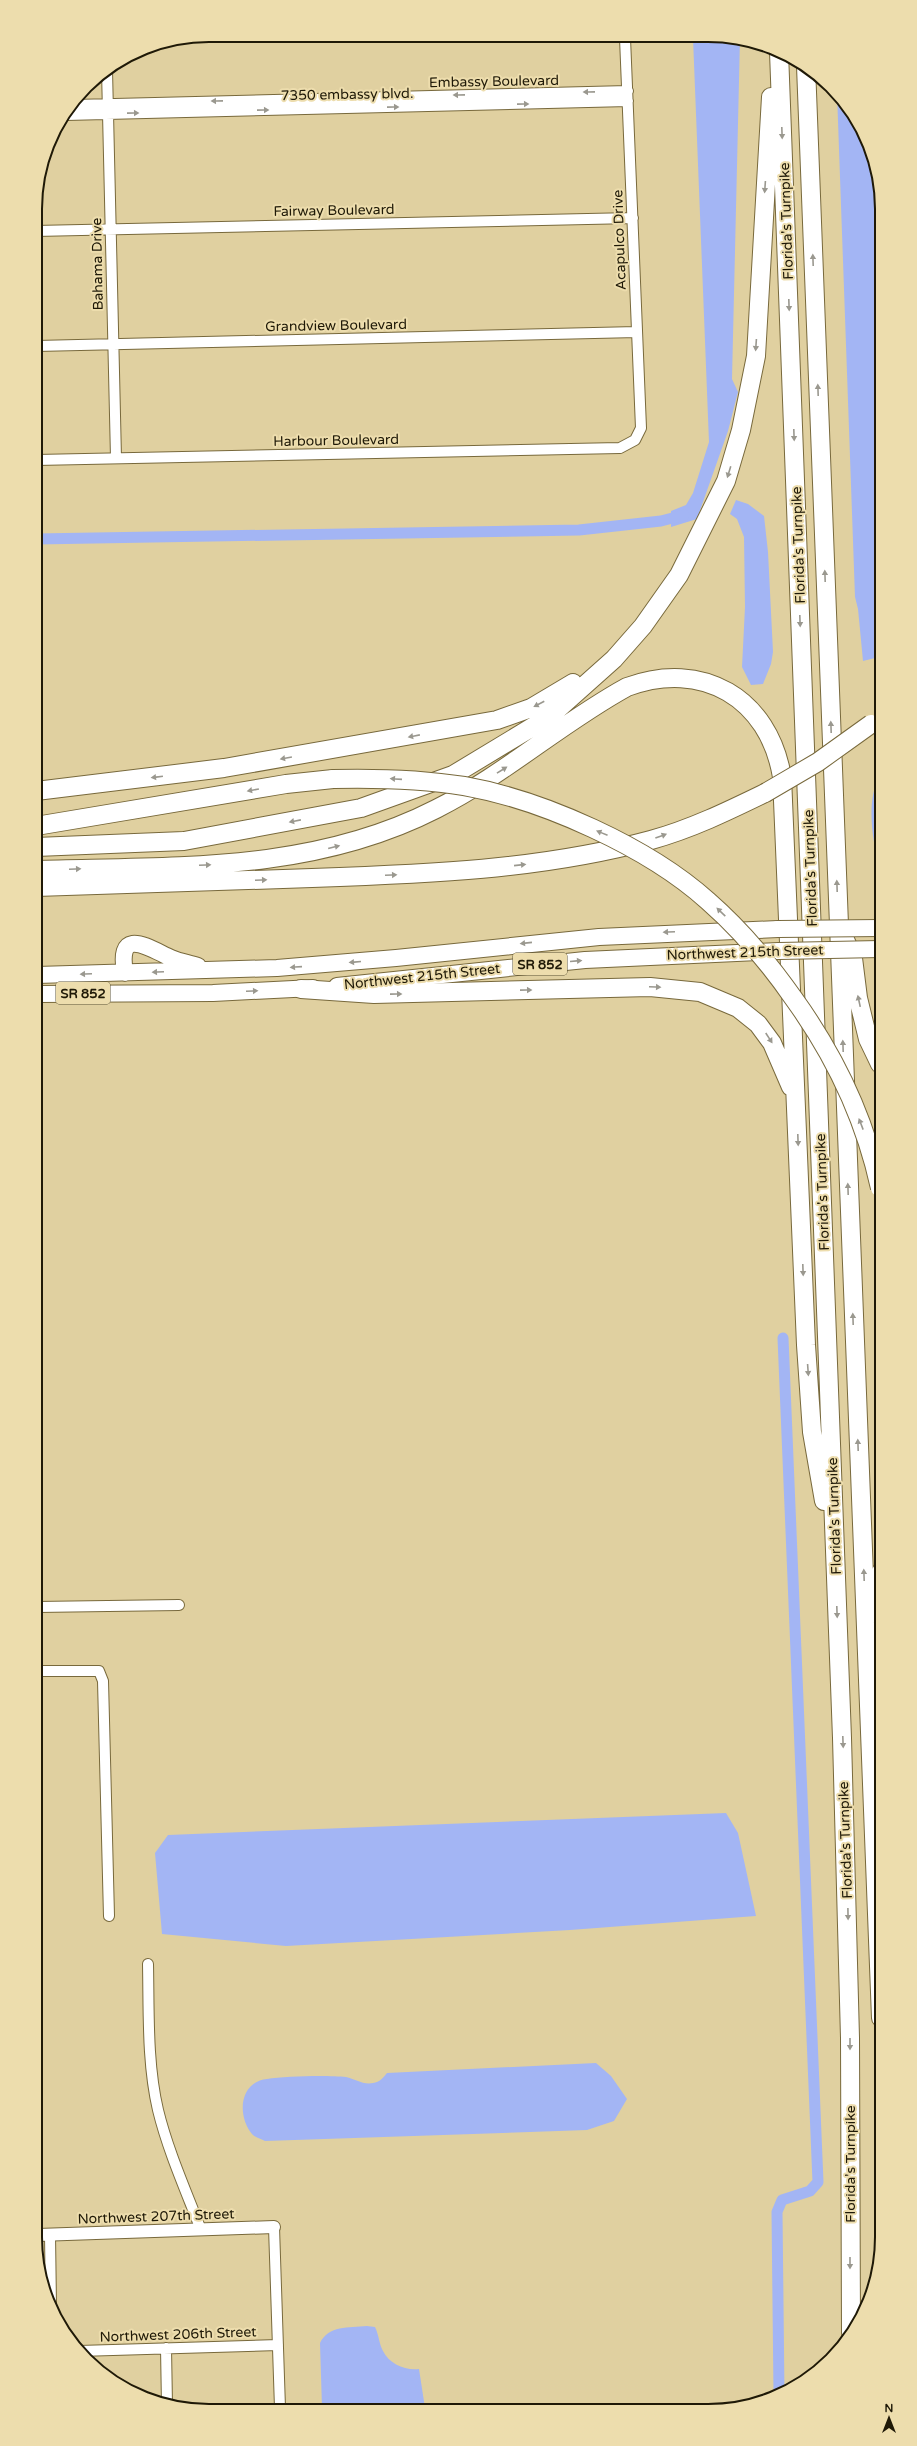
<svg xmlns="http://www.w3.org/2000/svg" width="917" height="2446" font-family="'Varela Round',sans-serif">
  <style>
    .water { fill: #a3b5f4 }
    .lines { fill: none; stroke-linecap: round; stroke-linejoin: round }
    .canal { stroke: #a3b5f4; stroke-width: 11 }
    .minor-casing { stroke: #78693c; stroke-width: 12 }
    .tertiary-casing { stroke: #78693c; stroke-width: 14 }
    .primary-casing { stroke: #78693c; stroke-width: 18 }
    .motorway-casing { stroke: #78693c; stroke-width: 20 }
    .minor { stroke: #fff; stroke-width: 10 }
    .tertiary { stroke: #fff; stroke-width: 12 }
    .primary { stroke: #fff; stroke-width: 16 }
    .motorway { stroke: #fff; stroke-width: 18 }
    .primary-bridge-casing { stroke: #78693c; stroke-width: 18; stroke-linecap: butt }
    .motorway-bridge-casing { stroke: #78693c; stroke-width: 20; stroke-linecap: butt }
    .primary-bridge { stroke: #fff; stroke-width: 16 }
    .motorway-bridge { stroke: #fff; stroke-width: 18 }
    .oneway { fill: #9a988f }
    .labels { text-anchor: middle; stroke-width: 4; stroke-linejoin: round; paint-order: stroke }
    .shield { fill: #edddad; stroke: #5d5439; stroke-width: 1 }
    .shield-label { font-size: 13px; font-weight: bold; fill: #1f1907 }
    .street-label { font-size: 14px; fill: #1f1907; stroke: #edddad }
    .rim { fill: none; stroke: #1f1907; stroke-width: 2 }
  </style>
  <rect width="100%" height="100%" fill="#e0d0a0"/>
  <!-- water -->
  <path class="water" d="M 693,38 L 740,38 L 732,379 L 738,392 L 728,431 L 697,519 L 671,527 L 671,511 L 686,505 L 693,493 L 709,442 Z
    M 837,93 L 859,122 L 879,175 L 879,606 L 875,611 L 879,657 L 863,661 L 858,609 L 855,597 Z
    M 736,500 L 748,504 L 764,516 L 768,552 L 773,652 L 771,664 L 763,684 L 751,685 L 742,667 L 745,607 L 744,537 L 737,519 L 730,514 Z
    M 879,780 L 880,861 C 871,845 867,794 879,780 Z
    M 726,1813 L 738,1833 L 756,1916 L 570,1930 L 286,1946 L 162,1934 L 155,1853 L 168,1835 Z
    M 596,2063 L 611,2076 L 627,2099 L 614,2121 L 587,2130 L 265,2141 C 261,2139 254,2137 252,2134 C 237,2116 239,2082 267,2079 C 285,2076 328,2075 346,2077 C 355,2079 363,2085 373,2083 C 380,2082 383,2078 387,2073 Z
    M 367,2326 L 375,2327 C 379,2335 379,2344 383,2351 C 389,2364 406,2371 419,2369 L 425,2408 L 322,2408 L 320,2343 C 329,2325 348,2328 367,2326 Z"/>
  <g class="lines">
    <!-- canal -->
    <path class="canal" d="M 36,539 L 579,530 L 661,521 L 684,515
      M 779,2394 L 777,2212 L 782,2200 L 810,2191 L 818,2182 L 783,1338"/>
    <!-- minor casing -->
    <g class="minor-casing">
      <path id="minor" d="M 107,70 L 116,458
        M 74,105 L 628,91
        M 66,115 L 628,101
        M 35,231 L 633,218
        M 36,346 L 637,332
        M 36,460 L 620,448 L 635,440 L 641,428 L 625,38
        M 37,1607 L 179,1605
        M 38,1671 L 99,1671 L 103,1681 L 109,1916
        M 148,1964 C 149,2012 147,2063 158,2110 C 168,2151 186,2191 201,2230
        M 274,2227 L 280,2408
        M 50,2235 L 51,2306
        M 166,2348 L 167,2405
        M 79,2351 L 278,2345"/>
    </g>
    <!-- tertiary casing -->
    <g class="tertiary-casing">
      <path id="tertiary" d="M 38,2235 L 274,2227"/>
    </g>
    <!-- primary casing -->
    <g class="primary-casing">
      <path id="primary" d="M 125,973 C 117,926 147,947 171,958 C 180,962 189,963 198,966
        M 37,975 L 277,968 L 396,958 L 599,937 L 778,929
        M 337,986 L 585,960 L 779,951
        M 37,994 L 213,993 L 313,988"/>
    </g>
    <!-- motorway casing -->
    <g class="motorway-casing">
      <path id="motorway" d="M 779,52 L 842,1738 L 850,2038 L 851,2333
        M 806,66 L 881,2018
        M 36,791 L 224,768 L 497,720 L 531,708 L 573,683
        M 36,826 L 286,784 L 333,779
        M 36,847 L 184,841 L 361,808 L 453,775 L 549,717 L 614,659 L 643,626 L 679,575 L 726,481 L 741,430 L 756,356 L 771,97
        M 36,870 C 173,866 311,873 436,809 C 504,775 561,723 627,687 C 702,659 769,698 782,777 L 806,1345 L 812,1432 L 824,1501
        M 36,887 C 128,884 220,881 312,878 C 426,874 540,870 651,840 C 691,829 728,811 765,793
        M 843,935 L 853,958 L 858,998 L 868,1039 L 880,1064
        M 301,989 L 374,994 L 650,987 L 700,992 L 738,1008 L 758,1024 L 772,1043 L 791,1087
        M 873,1614 L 881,1572"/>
    </g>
    <!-- minor -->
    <use href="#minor" class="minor"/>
    <!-- tertiary -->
    <use href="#tertiary" class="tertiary"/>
    <!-- primary -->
    <use href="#primary" class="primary"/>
    <!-- motorway -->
    <use href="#motorway" class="motorway"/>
    <!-- primary-bridge casing -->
    <g class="primary-bridge-casing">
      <path id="primary-bridge" d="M 778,929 L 880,928
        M 779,951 L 880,949"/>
    </g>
    <!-- motorway-bridge casing -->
    <g class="motorway-bridge-casing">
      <path id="motorway-bridge" d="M 333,779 C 377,778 420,779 464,786 C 543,800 648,847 708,901 C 741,930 769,963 794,999 C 835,1056 865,1119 880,1188
        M 765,793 L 818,762 L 871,724"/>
    </g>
    <!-- primary-bridge -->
    <use href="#primary-bridge" class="primary-bridge"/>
    <!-- motorway-bridge -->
    <use href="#motorway-bridge" class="motorway-bridge"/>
  </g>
  <!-- one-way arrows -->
  <defs><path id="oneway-solid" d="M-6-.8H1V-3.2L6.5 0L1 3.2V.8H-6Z"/></defs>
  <g class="oneway">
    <use href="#oneway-solid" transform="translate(589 92) rotate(179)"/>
    <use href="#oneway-solid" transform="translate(459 95) rotate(179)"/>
    <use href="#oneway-solid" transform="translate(217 101) rotate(179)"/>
    <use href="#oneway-solid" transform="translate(523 104) rotate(-1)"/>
    <use href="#oneway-solid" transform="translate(393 107) rotate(-1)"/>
    <use href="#oneway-solid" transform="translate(263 110) rotate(-1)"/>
    <use href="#oneway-solid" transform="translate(133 113) rotate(-1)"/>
    <use href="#oneway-solid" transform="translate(782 133) rotate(88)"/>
    <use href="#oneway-solid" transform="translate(765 187) rotate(94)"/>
    <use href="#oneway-solid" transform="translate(813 260) rotate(-92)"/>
    <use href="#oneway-solid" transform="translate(789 305) rotate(88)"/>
    <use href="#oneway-solid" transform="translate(756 345) rotate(94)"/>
    <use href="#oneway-solid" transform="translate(818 390) rotate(-92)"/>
    <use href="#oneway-solid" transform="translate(794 435) rotate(88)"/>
    <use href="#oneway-solid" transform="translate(729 472) rotate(107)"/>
    <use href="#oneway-solid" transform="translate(825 576) rotate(-92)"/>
    <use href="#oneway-solid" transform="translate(800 621) rotate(88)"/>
    <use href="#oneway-solid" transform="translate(539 704) rotate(152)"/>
    <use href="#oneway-solid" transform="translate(831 727) rotate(-92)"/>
    <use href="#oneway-solid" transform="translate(414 736) rotate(169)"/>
    <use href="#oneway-solid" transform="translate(286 758) rotate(170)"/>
    <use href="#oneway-solid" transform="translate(502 770) rotate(-32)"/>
    <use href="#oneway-solid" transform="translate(157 777) rotate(173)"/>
    <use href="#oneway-solid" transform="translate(396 779) rotate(-176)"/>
    <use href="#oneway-solid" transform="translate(253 790) rotate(170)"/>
    <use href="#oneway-solid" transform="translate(295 821) rotate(169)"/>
    <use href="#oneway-solid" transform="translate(602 833) rotate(-158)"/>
    <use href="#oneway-solid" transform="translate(661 836) rotate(-20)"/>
    <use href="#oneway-solid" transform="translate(334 847) rotate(-14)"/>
    <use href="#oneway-solid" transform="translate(205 865) rotate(-2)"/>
    <use href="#oneway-solid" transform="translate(520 865) rotate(-6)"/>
    <use href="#oneway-solid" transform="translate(75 869) rotate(-2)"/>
    <use href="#oneway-solid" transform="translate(391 875) rotate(-2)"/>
    <use href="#oneway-solid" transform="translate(261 880) rotate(-2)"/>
    <use href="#oneway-solid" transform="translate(837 886) rotate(-92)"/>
    <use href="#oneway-solid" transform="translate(721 912) rotate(-136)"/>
    <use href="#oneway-solid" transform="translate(669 932) rotate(177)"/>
    <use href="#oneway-solid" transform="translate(526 943) rotate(174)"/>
    <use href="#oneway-solid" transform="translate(576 961) rotate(-5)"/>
    <use href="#oneway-solid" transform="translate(355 962) rotate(175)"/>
    <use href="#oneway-solid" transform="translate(296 967) rotate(176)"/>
    <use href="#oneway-solid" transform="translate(158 972) rotate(178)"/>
    <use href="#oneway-solid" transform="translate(86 974) rotate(178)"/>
    <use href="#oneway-solid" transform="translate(655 987) rotate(2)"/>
    <use href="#oneway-solid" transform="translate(526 990) rotate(-1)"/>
    <use href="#oneway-solid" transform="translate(252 991) rotate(-2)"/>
    <use href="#oneway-solid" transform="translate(396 994) rotate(-1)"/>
    <use href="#oneway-solid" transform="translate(859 1001) rotate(-102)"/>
    <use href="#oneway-solid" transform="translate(769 1038) rotate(57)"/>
    <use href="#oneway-solid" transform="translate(843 1046) rotate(-92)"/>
    <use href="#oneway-solid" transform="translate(861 1124) rotate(-111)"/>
    <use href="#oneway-solid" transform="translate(798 1140) rotate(88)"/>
    <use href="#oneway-solid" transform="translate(848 1189) rotate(-92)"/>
    <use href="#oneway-solid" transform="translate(803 1270) rotate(88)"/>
    <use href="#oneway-solid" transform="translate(853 1319) rotate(-92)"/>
    <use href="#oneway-solid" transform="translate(808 1370) rotate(86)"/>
    <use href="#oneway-solid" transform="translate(858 1445) rotate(-92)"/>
    <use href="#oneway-solid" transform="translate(864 1575) rotate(-92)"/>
    <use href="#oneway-solid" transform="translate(837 1612) rotate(88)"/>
    <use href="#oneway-solid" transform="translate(843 1742) rotate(88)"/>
    <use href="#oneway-solid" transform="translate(848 1914) rotate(89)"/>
    <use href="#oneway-solid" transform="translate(850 2044) rotate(90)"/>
    <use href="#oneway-solid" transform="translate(850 2263) rotate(90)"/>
  </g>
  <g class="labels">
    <!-- shield labels -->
    <g class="shield">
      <rect x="513" y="953" width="54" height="22" rx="3"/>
      <rect x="56" y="982" width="54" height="22" rx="3"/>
    </g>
    <g class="shield-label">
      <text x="540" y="969">SR 852</text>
      <text x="83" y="998">SR 852</text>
    </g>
    <!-- street labels -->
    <g class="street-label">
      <text transform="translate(494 81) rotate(-1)" y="5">Embassy Boulevard</text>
      <text transform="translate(347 94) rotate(-1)" y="5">7350 embassy blvd.</text>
      <text transform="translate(334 210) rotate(-1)" y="5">Fairway Boulevard</text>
      <text transform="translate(786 221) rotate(-92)" y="5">Florida's Turnpike</text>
      <text transform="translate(619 240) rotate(-92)" y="5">Acapulco Drive</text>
      <text transform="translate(97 264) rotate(-91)" y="5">Bahama Drive</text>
      <text transform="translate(336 325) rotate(-1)" y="5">Grandview Boulevard</text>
      <text transform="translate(336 440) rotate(-1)" y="5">Harbour Boulevard</text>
      <text transform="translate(798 545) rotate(-92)" y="5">Florida's Turnpike</text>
      <text transform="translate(810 868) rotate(-92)" y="5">Florida's Turnpike</text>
      <text transform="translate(745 952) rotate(-2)" y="5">Northwest 215th Street</text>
      <text transform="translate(422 976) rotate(-6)" y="5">Northwest 215th Street</text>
      <text transform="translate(822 1192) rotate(-92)" y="5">Florida's Turnpike</text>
      <text transform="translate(834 1516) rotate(-92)" y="5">Florida's Turnpike</text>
      <text transform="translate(845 1840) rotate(-92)" y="5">Florida's Turnpike</text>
      <text transform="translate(850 2164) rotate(-90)" y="5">Florida's Turnpike</text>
      <text transform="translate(156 2216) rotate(-2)" y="5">Northwest 207th Street</text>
      <text transform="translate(178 2334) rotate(-2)" y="5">Northwest 206th Street</text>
    </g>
  </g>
  <!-- crop -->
  <path d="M0 0H917V2446H0ZM209 42H708A167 167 0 0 1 875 209V2237A167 167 0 0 1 708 2404H209A167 167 0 0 1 42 2237V209A167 167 0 0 1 209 42Z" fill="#edddad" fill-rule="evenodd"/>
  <path class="rim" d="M209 42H708A167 167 0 0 1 875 209V2237A167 167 0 0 1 708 2404H209A167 167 0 0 1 42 2237V209A167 167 0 0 1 209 42Z"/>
  <!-- north arrow -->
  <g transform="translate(889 2418)" stroke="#edddad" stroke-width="3" paint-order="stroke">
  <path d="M0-3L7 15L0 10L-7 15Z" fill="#1f1907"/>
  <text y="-6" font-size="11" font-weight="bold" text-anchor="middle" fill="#1f1907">N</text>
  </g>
</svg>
